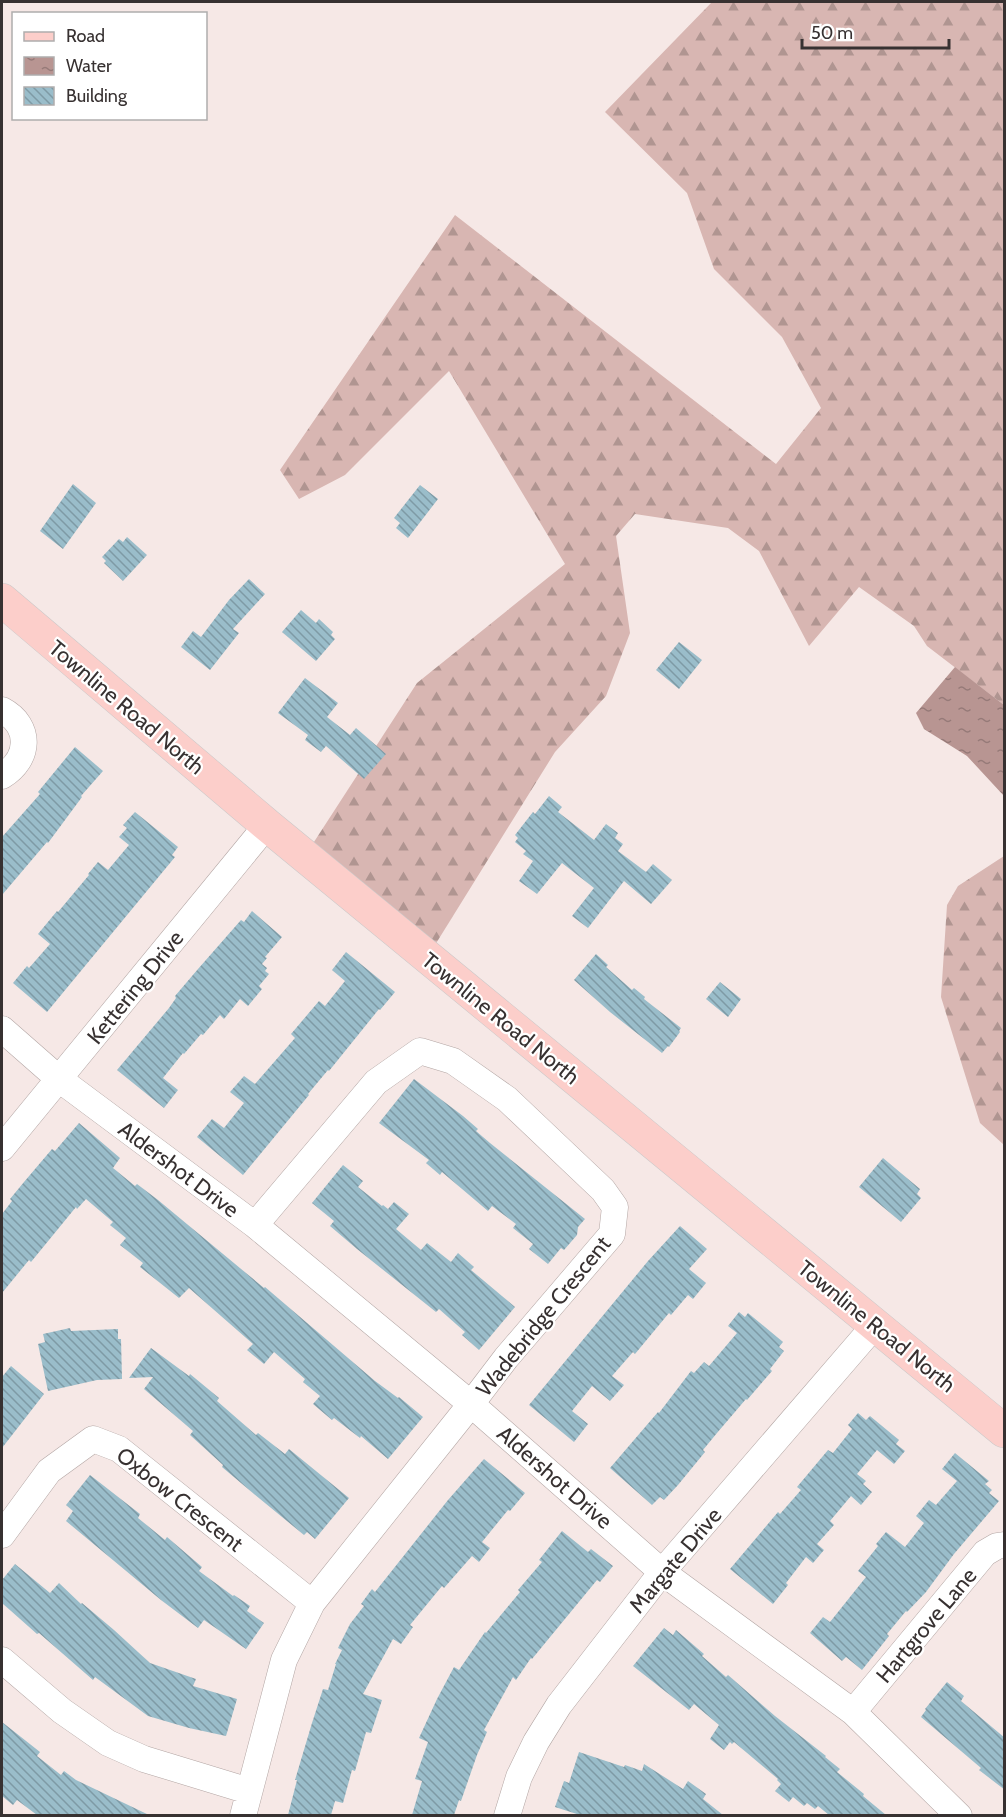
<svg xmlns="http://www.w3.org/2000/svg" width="1006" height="1817" font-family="Cabin,sans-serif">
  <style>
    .forest { fill: url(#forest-firs) }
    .water { fill: url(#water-ripples) }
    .building { fill: url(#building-back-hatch) }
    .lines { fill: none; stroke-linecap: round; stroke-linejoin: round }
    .minor-casing { stroke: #b3a6a4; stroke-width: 27 }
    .major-casing { stroke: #cbc9c9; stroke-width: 34 }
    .minor { stroke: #fff; stroke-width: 26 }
    .major { stroke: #fcceca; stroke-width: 33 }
    .labels { text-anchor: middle; stroke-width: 4.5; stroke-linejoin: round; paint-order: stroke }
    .street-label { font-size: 22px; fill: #373131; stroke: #fff }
  </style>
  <defs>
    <pattern id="forest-firs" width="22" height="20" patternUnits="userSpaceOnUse" patternTransform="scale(1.5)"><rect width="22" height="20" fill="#d8b6b2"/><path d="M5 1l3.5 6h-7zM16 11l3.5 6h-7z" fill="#b09591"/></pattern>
    <pattern id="water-ripples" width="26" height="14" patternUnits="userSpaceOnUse" patternTransform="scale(1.5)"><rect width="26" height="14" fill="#b89592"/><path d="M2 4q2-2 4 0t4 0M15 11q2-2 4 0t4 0" fill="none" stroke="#967a78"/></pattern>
    <pattern id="building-back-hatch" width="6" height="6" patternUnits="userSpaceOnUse" patternTransform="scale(1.5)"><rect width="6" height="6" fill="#9abdca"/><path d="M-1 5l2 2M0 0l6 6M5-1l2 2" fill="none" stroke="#7e9aa5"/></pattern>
  </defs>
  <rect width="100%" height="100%" fill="#f6e8e6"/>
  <!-- forest -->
  <path class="forest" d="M 712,2 L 1004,2 L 1004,705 L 927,646 L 914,626 L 859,587 L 809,646 L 759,551 L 728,528 L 635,514 L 616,536 L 630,633 L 606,696 L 555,752 L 435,945 L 312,845 L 417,683 L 565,564 L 449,371 L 345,475 L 299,499 L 280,470 L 455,215 L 776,464 L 821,408 L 782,337 L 714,269 L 687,193 L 605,112 Z
    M 1004,856 L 1004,1145 L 980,1123 L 941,997 L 947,905 L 958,886 Z"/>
  <!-- water -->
  <path class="water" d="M 955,667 L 1004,705 L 1004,796 L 967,756 L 924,729 L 916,713 Z"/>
  <!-- building -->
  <path class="building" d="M 73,484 L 96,503 L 63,549 L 40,531 Z
    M 420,485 L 438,499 L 408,538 L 396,528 L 400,523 L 394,518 Z
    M 127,537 L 147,555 L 123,581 L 104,563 L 106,561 L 102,557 L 119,539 L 123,542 Z
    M 249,579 L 265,594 L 233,629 L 239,633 L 210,670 L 181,647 L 193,631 L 201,637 L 229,600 Z
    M 301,610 L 316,623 L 319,619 L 333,632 L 331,635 L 335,639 L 316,661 L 282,632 Z
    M 679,642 L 702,660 L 679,689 L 656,670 Z
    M 305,678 L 338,703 L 327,717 L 350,735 L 356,728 L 386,754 L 364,779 L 326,746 L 321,752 L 305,740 L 308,735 L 278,713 Z
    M 75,747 L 103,771 L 81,796 L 82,797 L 48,843 L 47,842 L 2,895 L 2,837 L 40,794 L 38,792 Z
    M 549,796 L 562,807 L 558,812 L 594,840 L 606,824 L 618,833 L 615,838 L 623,844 L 618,851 L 646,872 L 653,864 L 672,880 L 651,904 L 624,881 L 588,928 L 572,916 L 594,888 L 562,863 L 537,894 L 519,881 L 533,861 L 523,854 L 526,851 L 515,842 L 518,838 L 515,835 L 533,812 L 535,814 Z
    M 135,812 L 178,847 L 172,855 L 175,857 L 47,1012 L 13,983 L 27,966 L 29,968 L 50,944 L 38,934 L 57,911 L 58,912 L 89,875 L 88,874 L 98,862 L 108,870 L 129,845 L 119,837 L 127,828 L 123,825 Z
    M 252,911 L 282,937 L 265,957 L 267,958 L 262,964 L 267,968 L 265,971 L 269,974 L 259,986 L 262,989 L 248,1006 L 240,999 L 224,1019 L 220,1015 L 203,1035 L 201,1034 L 184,1054 L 183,1053 L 163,1078 L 178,1090 L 164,1108 L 117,1070 L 169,1008 L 176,998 L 175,996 L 198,969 L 241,920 L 244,922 Z
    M 346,952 L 395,992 L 380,1010 L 379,1009 L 329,1071 L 328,1070 L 308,1094 L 309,1095 L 243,1175 L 197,1137 L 212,1119 L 224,1128 L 244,1103 L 230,1092 L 244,1076 L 255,1084 L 295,1038 L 291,1034 L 319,1001 L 325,1006 L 345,981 L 332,970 Z
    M 596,954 L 608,965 L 606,967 L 632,990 L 634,988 L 645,997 L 644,999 L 681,1028 L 679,1031 L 680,1032 L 669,1047 L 668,1046 L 662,1053 L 610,1012 L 574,980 Z
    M 720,982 L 741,999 L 728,1017 L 706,999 Z
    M 414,1079 L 463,1116 L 478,1129 L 476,1131 L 490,1143 L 585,1219 L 578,1227 L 577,1235 L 564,1250 L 561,1248 L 548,1264 L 529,1249 L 533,1244 L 513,1228 L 516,1224 L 492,1206 L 488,1211 L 442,1172 L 440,1175 L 426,1163 L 429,1160 L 379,1123 Z
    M 79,1123 L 120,1158 L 113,1168 L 135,1186 L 137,1184 L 158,1200 L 264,1288 L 265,1287 L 375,1381 L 398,1398 L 399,1397 L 423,1417 L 388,1459 L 361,1436 L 360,1438 L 334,1418 L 332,1420 L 313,1404 L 320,1396 L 303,1382 L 305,1379 L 274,1352 L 264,1364 L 247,1350 L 253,1344 L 189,1288 L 179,1298 L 140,1267 L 143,1263 L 120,1245 L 126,1238 L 110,1225 L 113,1222 L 86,1199 L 77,1209 L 76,1207 L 31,1262 L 29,1260 L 2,1293 L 2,1214 L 12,1201 L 10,1199 L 24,1182 L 52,1149 L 55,1151 Z
    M 883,1158 L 920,1189 L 917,1194 L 921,1198 L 901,1222 L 859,1187 Z
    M 343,1165 L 363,1181 L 358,1187 L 382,1206 L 383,1205 L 388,1209 L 394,1202 L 409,1214 L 396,1229 L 421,1250 L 427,1243 L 451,1262 L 458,1253 L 474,1267 L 471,1270 L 515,1307 L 479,1350 L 462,1335 L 465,1332 L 439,1309 L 436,1312 L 357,1249 L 330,1226 L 334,1221 L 312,1203 Z
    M 680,1226 L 707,1249 L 689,1269 L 706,1283 L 693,1299 L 688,1295 L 671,1315 L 669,1313 L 635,1354 L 633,1352 L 612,1376 L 624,1385 L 610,1401 L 592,1386 L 572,1411 L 588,1424 L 574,1442 L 529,1405 L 648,1261 Z
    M 739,1312 L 745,1317 L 748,1313 L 783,1342 L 779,1347 L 784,1351 L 770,1369 L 772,1371 L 747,1400 L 746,1399 L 717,1433 L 703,1450 L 705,1452 L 678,1485 L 664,1500 L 660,1497 L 652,1505 L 610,1468 L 658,1412 L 659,1413 L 691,1371 L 694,1373 L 704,1362 L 709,1366 L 737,1333 L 728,1326 Z
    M 70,1328 L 71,1331 L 118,1329 L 118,1339 L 121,1339 L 122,1379 L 97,1380 L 48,1391 L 38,1344 L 45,1342 L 43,1334 Z
    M 151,1348 L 189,1376 L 190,1374 L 219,1398 L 217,1401 L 256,1435 L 258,1433 L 285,1454 L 289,1449 L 349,1498 L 315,1539 L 307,1532 L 304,1535 L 254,1494 L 222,1467 L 223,1465 L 190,1435 L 193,1431 L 144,1389 L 153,1377 L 129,1378 Z
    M 11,1366 L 44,1394 L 2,1448 L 2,1377 Z
    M 858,1413 L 866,1420 L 870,1416 L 899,1440 L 896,1444 L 905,1451 L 894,1464 L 877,1450 L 857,1474 L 866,1481 L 863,1484 L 872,1492 L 861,1505 L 851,1496 L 830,1521 L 834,1525 L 817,1544 L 824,1550 L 813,1563 L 806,1557 L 786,1583 L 788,1585 L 773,1604 L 730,1569 L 778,1512 L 780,1514 L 801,1490 L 797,1487 L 828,1450 L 833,1453 L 852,1429 L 848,1425 Z
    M 955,1453 L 989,1481 L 985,1484 L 992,1490 L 989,1493 L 999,1501 L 954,1554 L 926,1592 L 907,1612 L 906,1611 L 887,1634 L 889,1636 L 862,1670 L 846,1657 L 842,1661 L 810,1633 L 823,1617 L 830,1622 L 866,1577 L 858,1571 L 878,1546 L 876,1544 L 886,1532 L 905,1547 L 924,1523 L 916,1516 L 929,1500 L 936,1505 L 957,1481 L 942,1469 Z
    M 484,1459 L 525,1493 L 510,1511 L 508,1510 L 482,1542 L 490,1548 L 479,1562 L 472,1556 L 444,1588 L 442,1586 L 410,1625 L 413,1627 L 401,1644 L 393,1639 L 363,1694 L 382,1700 L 371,1733 L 366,1732 L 355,1771 L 352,1770 L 343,1803 L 335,1801 L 331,1815 L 288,1815 L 297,1780 L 295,1780 L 312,1723 L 323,1689 L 328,1690 L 336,1664 L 335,1664 L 342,1650 L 338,1648 L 350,1624 L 364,1606 L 361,1604 L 372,1589 L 375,1592 L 448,1500 Z
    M 90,1475 L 140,1514 L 138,1518 L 165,1540 L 167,1537 L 202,1567 L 199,1571 L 233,1596 L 234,1595 L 250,1606 L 247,1611 L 264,1623 L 246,1649 L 204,1620 L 198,1628 L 161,1600 L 66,1521 L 73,1511 L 66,1505 Z
    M 562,1531 L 588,1552 L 591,1549 L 613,1566 L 600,1582 L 597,1580 L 532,1659 L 531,1658 L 516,1680 L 513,1677 L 484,1730 L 487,1732 L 477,1755 L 461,1801 L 459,1800 L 454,1815 L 412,1815 L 422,1781 L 415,1779 L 428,1742 L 419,1738 L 437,1699 L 454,1667 L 459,1670 L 485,1632 L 486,1633 L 520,1592 L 518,1590 L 542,1562 L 539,1560 Z
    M 15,1564 L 50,1593 L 59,1583 L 81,1604 L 82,1603 L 114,1630 L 150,1663 L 196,1679 L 193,1686 L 237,1699 L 226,1736 L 189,1728 L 148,1716 L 95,1677 L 93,1680 L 39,1633 L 37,1634 L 2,1603 L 2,1580 Z
    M 664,1628 L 673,1635 L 676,1630 L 704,1654 L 702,1656 L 726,1677 L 728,1675 L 775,1716 L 826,1756 L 825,1757 L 840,1769 L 837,1772 L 864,1794 L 863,1796 L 886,1815 L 829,1815 L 818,1806 L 815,1809 L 807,1803 L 804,1806 L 793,1797 L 789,1802 L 775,1791 L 781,1784 L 777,1780 L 778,1779 L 734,1742 L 732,1744 L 730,1742 L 724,1750 L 710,1739 L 719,1725 L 694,1704 L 689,1710 L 633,1666 Z
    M 947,1682 L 964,1696 L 961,1701 L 1005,1738 L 1005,1790 L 979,1770 L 981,1768 L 921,1717 L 926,1710 L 925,1709 Z
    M 2,1722 L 40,1752 L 37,1756 L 61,1775 L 64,1771 L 76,1780 L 149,1815 L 37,1815 L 17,1800 L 13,1805 L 2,1796 Z
    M 579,1752 L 624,1767 L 625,1765 L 642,1771 L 644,1764 L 683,1789 L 688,1781 L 706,1794 L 703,1799 L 723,1815 L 580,1815 L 555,1807 L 564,1781 L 569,1783 Z"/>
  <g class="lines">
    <!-- minor casing -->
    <g class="minor-casing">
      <path id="minor" d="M 2,710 C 32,726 30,759 2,776
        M 2,1029 L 59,1079 L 255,1225 L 471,1404 L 662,1572 L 853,1712 L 959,1816
        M 2,1148 L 267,825
        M 2,1535 L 49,1471 L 93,1439 L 119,1449 L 312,1603
        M 2,1660 L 62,1711 L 108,1743 L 144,1759 L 249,1791
        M 853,1712 L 985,1553 L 997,1546 L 1004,1545
        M 243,1816 L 284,1660 L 312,1603 L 471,1404 L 506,1358 L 612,1234 L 615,1207 L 603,1190 L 507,1099 L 453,1061 L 420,1051 L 376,1082 L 255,1225
        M 507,1816 L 519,1777 L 536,1742 L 559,1705 L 662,1572 L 875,1325"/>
    </g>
    <!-- major casing -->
    <g class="major-casing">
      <path id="major" d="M 2,600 L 267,825 L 1004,1431"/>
    </g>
    <!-- minor -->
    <use href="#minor" class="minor"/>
    <!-- major -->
    <use href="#major" class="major"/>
  </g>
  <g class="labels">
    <!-- street labels -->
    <g class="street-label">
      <text transform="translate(127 707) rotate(40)" y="8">Townline Road North</text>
      <text transform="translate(135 987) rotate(-51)" y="8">Kettering Drive</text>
      <text transform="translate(501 1018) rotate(39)" y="8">Townline Road North</text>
      <text transform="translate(179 1169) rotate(37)" y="8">Aldershot Drive</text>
      <text transform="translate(543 1316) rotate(-51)" y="8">Wadebridge Crescent</text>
      <text transform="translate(877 1326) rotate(39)" y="8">Townline Road North</text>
      <text transform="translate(555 1477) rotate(41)" y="8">Aldershot Drive</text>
      <text transform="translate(180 1499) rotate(38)" y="8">Oxbow Crescent</text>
      <text transform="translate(675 1560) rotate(-50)" y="8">Margate Drive</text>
      <text transform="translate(926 1625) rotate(-50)" y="8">Hartgrove Lane</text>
    </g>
  </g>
  <!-- border -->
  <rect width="1006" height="1817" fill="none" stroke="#373131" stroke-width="6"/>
  <!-- legend -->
  <rect x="12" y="12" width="195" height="108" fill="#ffffff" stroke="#afadad" stroke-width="1.5"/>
  <rect x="24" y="32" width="30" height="9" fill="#fcceca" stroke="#afadad" stroke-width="1.5"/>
  <text x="66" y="42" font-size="18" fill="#373131">Road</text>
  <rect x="24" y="57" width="30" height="18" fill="url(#water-ripples)" stroke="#afadad" stroke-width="1.5"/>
  <text x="66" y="72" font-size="18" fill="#373131">Water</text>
  <rect x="24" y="87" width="30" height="18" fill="url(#building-back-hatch)" stroke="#afadad" stroke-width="1.5"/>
  <text x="66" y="102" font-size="18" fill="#373131">Building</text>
  <!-- scale -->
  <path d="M802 39v9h147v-9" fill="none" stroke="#373131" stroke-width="3"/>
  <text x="811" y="39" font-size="18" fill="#373131" stroke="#ffffff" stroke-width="4.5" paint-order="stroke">50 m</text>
</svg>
